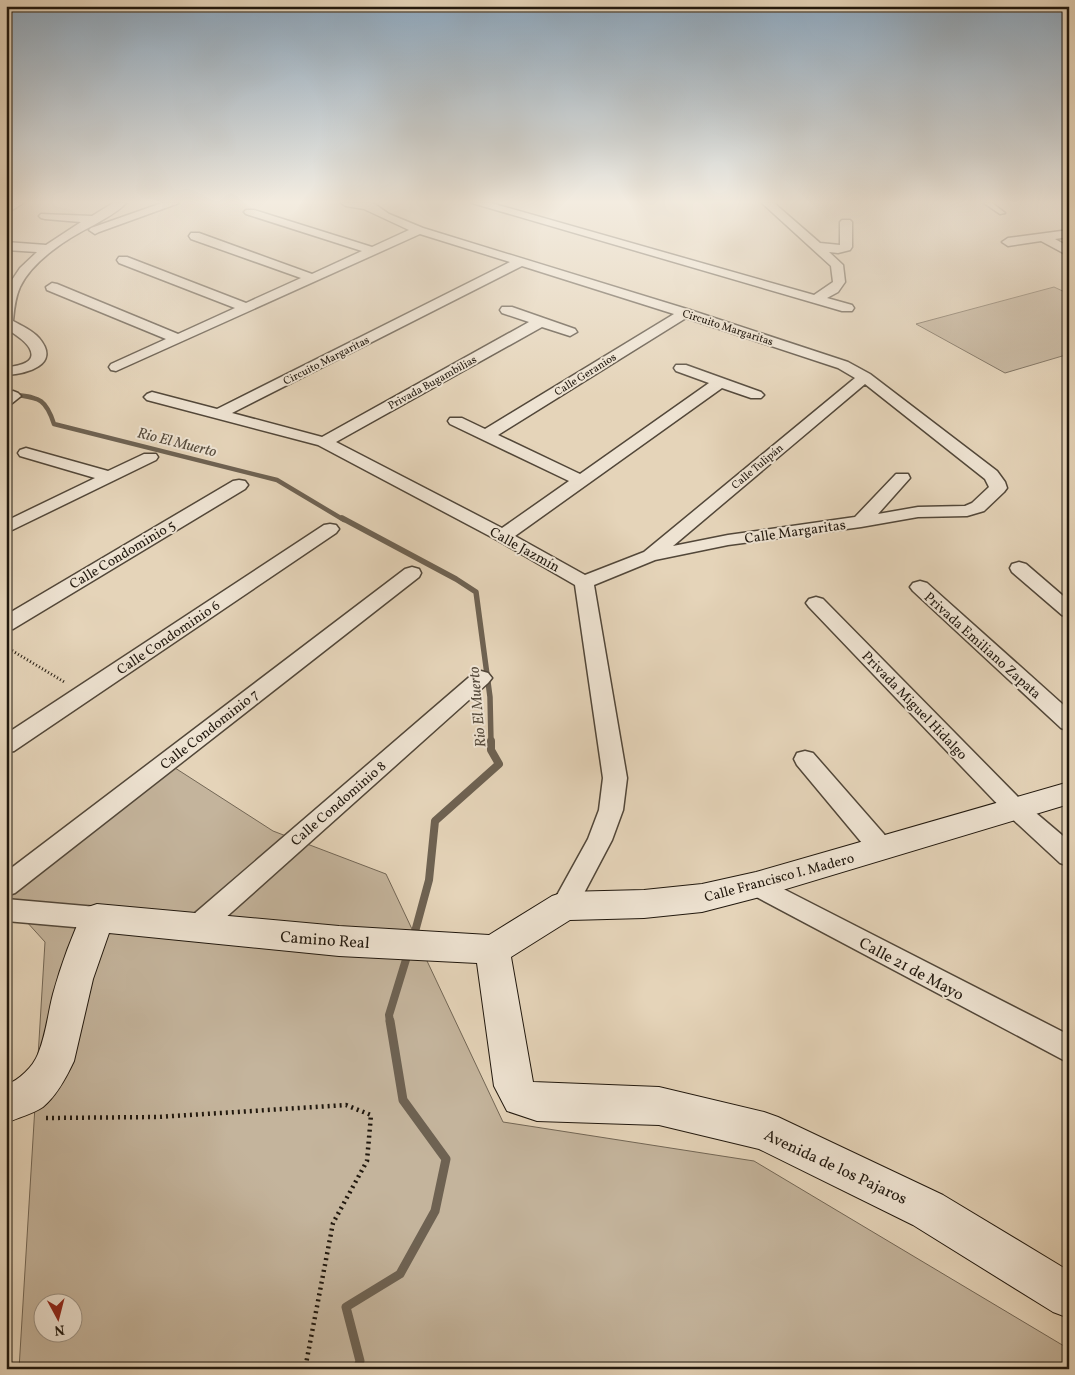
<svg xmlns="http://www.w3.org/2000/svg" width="1075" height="1375" font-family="Vollkorn,serif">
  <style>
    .green { fill: #c4b49c; stroke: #726655; fill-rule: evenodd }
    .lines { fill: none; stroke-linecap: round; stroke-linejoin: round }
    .stream-far3 { stroke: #6e6252; stroke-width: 4.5 }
    .stream-far2 { stroke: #6e6252; stroke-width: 5.5 }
    .stream-far1 { stroke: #6e6252; stroke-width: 8 }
    .stream { stroke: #6e6252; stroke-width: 9 }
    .service-casing { stroke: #524739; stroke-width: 3 }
    .minor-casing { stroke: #524739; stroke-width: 3 }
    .secondary-casing { stroke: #21180e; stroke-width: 2 }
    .path-far1 { stroke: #21180e; stroke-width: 3; stroke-dasharray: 1 2.5; stroke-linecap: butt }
    .path { stroke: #21180e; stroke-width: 4.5; stroke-dasharray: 2 4; stroke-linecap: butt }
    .service { fill: #eee3d2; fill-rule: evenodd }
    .minor { fill: #eee3d2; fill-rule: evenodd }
    .secondary { fill: #eee3d2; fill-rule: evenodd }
    .labels { text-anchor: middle; stroke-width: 4; stroke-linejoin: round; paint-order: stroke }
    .far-street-label { font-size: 11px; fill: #21180e; stroke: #eee3d2 }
    .street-label { font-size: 14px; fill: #21180e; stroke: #eee3d2 }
    .water-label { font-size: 15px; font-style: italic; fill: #554a3b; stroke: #eee3d2 }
    .near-street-label { font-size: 16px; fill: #21180e; stroke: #eee3d2 }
  </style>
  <rect width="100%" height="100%" fill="#e5d4b9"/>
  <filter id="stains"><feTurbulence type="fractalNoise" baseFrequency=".004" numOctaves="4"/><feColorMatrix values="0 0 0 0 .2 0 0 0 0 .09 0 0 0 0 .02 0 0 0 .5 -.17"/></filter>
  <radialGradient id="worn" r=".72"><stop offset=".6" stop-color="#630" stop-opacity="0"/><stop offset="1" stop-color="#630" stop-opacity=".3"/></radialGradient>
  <!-- green -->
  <path class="green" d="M 1054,287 L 1069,294 L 1069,354 L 1005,373 L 916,324 Z
    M 158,757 L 273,831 L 386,874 L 503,1122 L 754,1161 L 1069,1349 L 1069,1369 L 19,1369 L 45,942 L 6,899 L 6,872 ZM 42,1302 L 72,1302 L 72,1332 L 42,1332 Z"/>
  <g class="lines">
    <!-- stream-far3 -->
    <path class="stream-far3" d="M 6,393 C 35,399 44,393 54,424 L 277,480 L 344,520"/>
    <!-- stream-far2 -->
    <path class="stream-far2" d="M 342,518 L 456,579 L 476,592 L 490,697 L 491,742"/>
    <!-- stream-far1 -->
    <path class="stream-far1" d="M 413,939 L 429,880 L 435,821 L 499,764 L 491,750 L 491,741
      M 390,1022 L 389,1015 L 408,953"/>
    <!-- stream -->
    <path class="stream" d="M 357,1369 L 360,1361 L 346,1307 L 400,1274 L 435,1211 L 446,1159 L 403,1100 L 390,1021"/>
    <!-- service casing -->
    <g class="service-casing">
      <path id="service" d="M 984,203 L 992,203 L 1005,213 L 1000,214 Z"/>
    </g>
    <!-- minor casing -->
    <g class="minor-casing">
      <path id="minor" d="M 10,203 L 23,203 L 6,214 L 6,206 Z
        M 113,203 L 126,203 C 118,212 104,219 94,225 C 68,238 33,260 20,287 C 15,298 14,310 13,321 C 22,326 32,330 39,338 C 62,365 26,374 6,375 L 6,367 C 48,364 31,342 6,329 L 6,289 L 20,268 L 37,252 L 6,250 L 6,242 L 46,245 L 81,222 L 45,219 L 41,218 L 39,216 L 41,214 L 92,216 Z
        M 162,203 L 179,203 L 99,232 L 95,234 L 89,230 L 91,228 Z
        M 341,203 L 373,203 L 389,214 L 423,228 L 690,310 L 848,362 L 870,374 L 997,471 L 1005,482 L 1007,488 L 1004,492 L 984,511 L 967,516 L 918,517 L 861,527 L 728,545 L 655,560 L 594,585 L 627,778 L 623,810 L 612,840 L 573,914 L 564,917 L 555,914 L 551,906 L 588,839 L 599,810 L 603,778 L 575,585 L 497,540 L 318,445 L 147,400 L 144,397 L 147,394 L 152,392 L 217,409 L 510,262 L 420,234 L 116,371 L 111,370 L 109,367 L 111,364 L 166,339 L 47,290 L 46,287 L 52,283 L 57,284 L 178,334 L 235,308 L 119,263 L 117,260 L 119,257 L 127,257 L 246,303 L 301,278 L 191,239 L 189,236 L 191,233 L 199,233 L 312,274 L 362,251 L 246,214 L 244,212 L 246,210 L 254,210 L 372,247 L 409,230 L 364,209 L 346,206 ZM 522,266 L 674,314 L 485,429 L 462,418 L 450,418 L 448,421 L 450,424 L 569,481 L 502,528 L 336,442 L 542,327 L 570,336 L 577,332 L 575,329 L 512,307 L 502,307 L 500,310 L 502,313 L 529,322 L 322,437 L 232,413 ZM 686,318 L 838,368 L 855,378 L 644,552 L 585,575 L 515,536 L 722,388 L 751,398 L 761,398 L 764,395 L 761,392 L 686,365 L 676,365 L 674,368 L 676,371 L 709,383 L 580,474 L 498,435 ZM 865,384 L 985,479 L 989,487 L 972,503 L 965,506 L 918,507 L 878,514 L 910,478 L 908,474 L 896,474 L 855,517 L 728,535 L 673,546 Z
        M 472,203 L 491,203 L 814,295 L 833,282 L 831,266 L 762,203 L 774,203 L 820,243 L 840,245 L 840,222 L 842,220 L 850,220 L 852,222 L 852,247 L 850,250 L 838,253 L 829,252 L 843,265 L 845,282 L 838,292 L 827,298 L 852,305 L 854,308 L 852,311 L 842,311 Z
        M 1069,230 L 1069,237 L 1055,239 L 1069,247 L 1069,256 L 1041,241 L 1008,246 L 1002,242 L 1008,238 Z
        M 13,391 L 18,393 L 21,396 L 11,404 L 6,406 L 6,394 Z
        M 26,448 L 108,471 L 144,454 L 156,454 L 158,457 L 156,460 L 6,533 L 6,521 L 95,478 L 20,456 L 18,453 L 20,450 Z
        M 239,480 L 245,481 L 248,485 L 245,489 L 13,629 L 6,630 L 6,615 L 233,481 Z
        M 330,524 L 336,525 L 339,529 L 336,533 L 14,751 L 6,753 L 6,734 L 324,525 Z
        M 1019,562 L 1026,564 L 1069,601 L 1069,617 L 1062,615 L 1012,572 L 1010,568 L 1012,564 Z
        M 412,567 L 419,569 L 421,573 L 419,577 L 15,893 L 6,896 L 6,872 L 405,569 Z
        M 920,581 L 927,583 L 1069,710 L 1069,731 L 1061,728 L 913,591 L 910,587 L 913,583 Z
        M 816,597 L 823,599 L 1023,802 L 1069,841 L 1069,866 L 1060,863 L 1007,814 L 809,607 L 806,603 L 809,599 Z
        M 481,671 L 488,673 L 492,678 L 488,683 L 205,936 L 196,939 L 187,936 L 183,928 L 187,920 L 474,673 Z
        M 805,751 L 813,753 L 890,841 L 893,848 L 890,855 L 881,858 L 872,855 L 797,765 L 794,759 L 797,753 Z
        M 756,875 L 1069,1035 L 1069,1063 L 747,892 L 743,885 L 747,878 Z
        M 6,899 L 97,907 L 106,910 L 110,918 L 106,926 L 97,929 L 6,921 Z"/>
    </g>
    <!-- secondary casing -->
    <g class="secondary-casing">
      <path id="secondary" d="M 1069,782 L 1069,804 L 756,898 L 702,912 L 644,918 L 570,920 L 511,957 L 533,1082 L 659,1087 L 764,1112 L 778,1117 L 943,1195 L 1069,1271 L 1069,1318 L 1053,1312 L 913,1225 L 759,1149 L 659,1125 L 537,1121 L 507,1111 L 494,1086 L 477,963 L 339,956 L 109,933 L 93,979 L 74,1061 C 66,1078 57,1095 43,1107 C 33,1114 17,1118 6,1123 L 6,1085 C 19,1080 33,1067 38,1054 C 46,1035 48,1013 53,994 C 61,965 72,935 85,908 L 97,904 L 339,926 L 489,935 L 552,896 L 564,892 L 644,890 L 702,884 L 756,872 Z"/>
    </g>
    <!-- path-far1 -->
    <path class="path-far1" d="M 6,647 L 66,683"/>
    <!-- path -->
    <path class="path" d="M 46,1118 L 158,1117 L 346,1105 L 371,1115 L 367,1161 L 333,1223 L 305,1369"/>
    <!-- service -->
    <use href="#service" class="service"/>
    <!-- minor -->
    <use href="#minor" class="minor"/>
    <!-- secondary -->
    <use href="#secondary" class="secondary"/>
  </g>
  <!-- sky -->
  <linearGradient id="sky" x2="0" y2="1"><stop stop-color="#8ca7be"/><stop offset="0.51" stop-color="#f3ece0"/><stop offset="1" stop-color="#f3ece0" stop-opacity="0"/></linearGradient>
  <rect width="1075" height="396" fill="url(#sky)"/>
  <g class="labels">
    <!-- far-street labels -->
    <g class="far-street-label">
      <text transform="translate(728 327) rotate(18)" y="4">Circuito Margaritas</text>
      <text transform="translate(326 360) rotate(-27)" y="4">Circuito Margaritas</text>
      <text transform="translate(585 374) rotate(-32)" y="4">Calle Geranios</text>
      <text transform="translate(432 382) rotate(-29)" y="4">Privada Bugambilias</text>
      <text transform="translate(757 466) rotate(-40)" y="4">Calle Tulipán</text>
    </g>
    <!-- street labels -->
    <g class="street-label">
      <text transform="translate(795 531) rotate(-8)" y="5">Calle Margaritas</text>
      <text transform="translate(525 549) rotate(29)" y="5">Calle Jazmín</text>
      <text transform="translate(122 554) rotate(-31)" y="5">Calle Condominio 5</text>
      <text transform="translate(168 637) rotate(-34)" y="5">Calle Condominio 6</text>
      <text transform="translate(983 645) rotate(42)" y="5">Privada Emiliano Zapata</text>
      <text transform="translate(915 705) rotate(46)" y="5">Privada Miguel Hidalgo</text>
      <text transform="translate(209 729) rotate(-38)" y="5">Calle Condominio 7</text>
      <text transform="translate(338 803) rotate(-41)" y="5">Calle Condominio 8</text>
      <text transform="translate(779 877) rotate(-15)" y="5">Calle Francisco I. Madero</text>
    </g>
    <!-- water labels -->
    <g class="water-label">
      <text transform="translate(177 442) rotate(14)" y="5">Rio El Muerto</text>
      <text transform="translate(477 707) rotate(-95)" y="5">Rio El Muerto</text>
    </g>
    <!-- near-street labels -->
    <g class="near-street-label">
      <text transform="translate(325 939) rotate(4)" y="6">Camino Real</text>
      <text transform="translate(912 968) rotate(28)" y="6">Calle 21 de Mayo</text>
      <text transform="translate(836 1166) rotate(25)" y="6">Avenida de los Pajaros</text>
    </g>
  </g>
  <!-- margin -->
  <rect width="1075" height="1375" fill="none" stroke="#e5d4b9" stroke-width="25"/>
  <rect x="8" y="8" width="1060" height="1360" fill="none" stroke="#21180e" stroke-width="2.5"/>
  <rect x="12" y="12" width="1050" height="1350" fill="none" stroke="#21180e"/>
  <!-- north arrow -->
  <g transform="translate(58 1318) rotate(173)"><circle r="24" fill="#eee3d2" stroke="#9c9284"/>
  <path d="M0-4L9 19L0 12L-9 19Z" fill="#8f2418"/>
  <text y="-8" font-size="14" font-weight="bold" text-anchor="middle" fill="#21180e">N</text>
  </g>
  <rect width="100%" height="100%" filter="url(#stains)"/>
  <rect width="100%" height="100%" fill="url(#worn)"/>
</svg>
